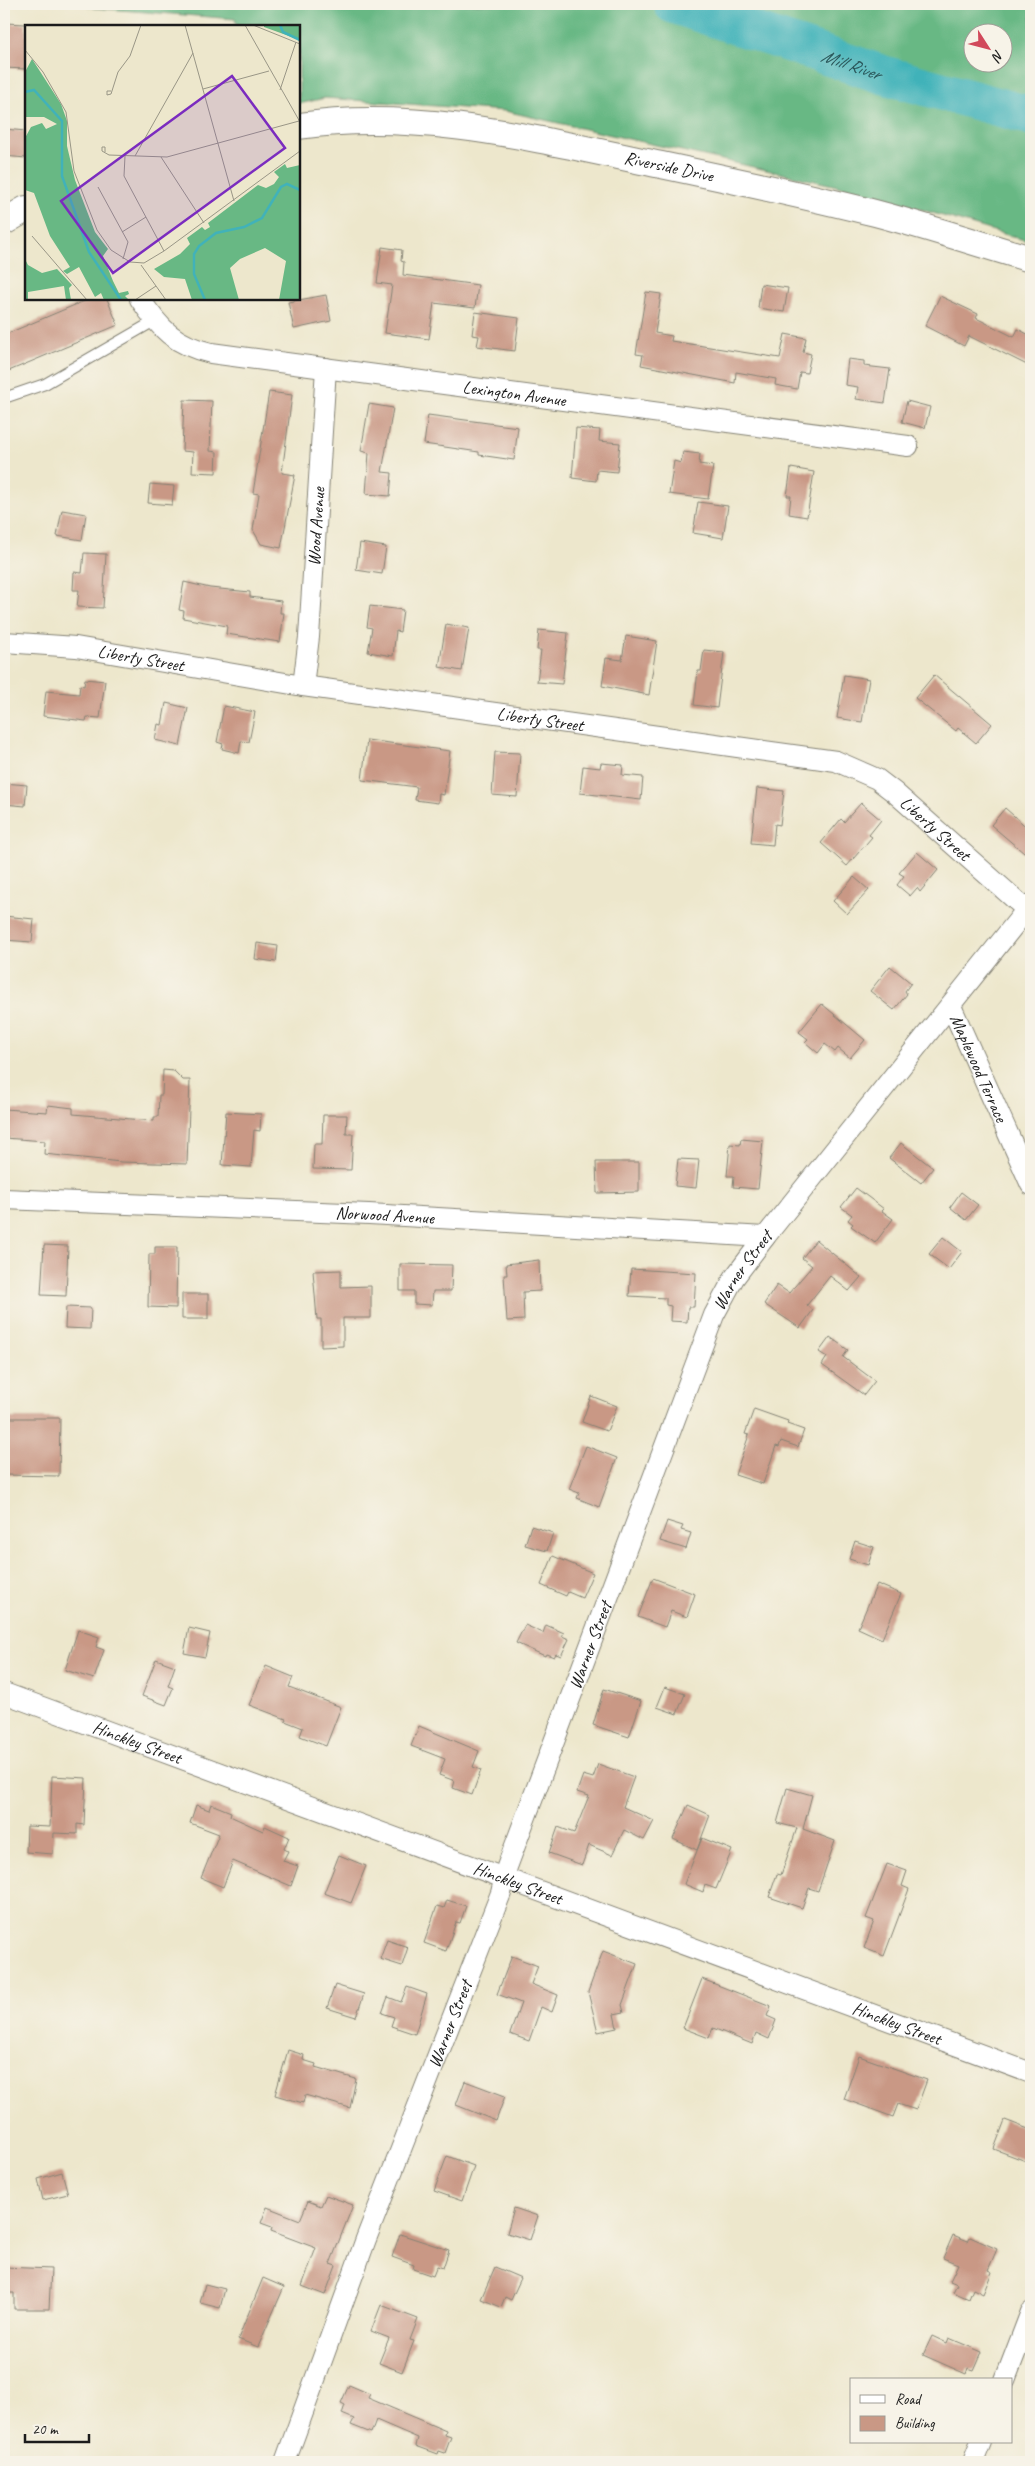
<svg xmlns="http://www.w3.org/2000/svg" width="1035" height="2466" font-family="Caveat,sans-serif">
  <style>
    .forest { fill: #68b884; stroke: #426a50; fill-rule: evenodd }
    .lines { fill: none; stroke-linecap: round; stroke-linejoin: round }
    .river { stroke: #41b2b9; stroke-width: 39 }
    .building { fill: #c99885 }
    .service-casing { stroke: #848274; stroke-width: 12 }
    .minor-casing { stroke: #848274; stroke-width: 22 }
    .tertiary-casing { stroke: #848274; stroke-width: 28 }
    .service { stroke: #fff; stroke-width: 10 }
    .minor { stroke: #fff; stroke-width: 20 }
    .tertiary { stroke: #fff; stroke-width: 26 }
    .labels { text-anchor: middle; stroke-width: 4; stroke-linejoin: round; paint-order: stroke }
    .street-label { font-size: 18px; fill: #1c1c1c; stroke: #f7f3e8 }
    .water-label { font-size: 19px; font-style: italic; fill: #2b585b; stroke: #f7f3e8 }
    .inset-river { fill: none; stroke: #41b2b9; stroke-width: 2.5 }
    .inset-road { fill: none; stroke: #999686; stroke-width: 1 }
    .view { fill: #7b2cbf; fill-opacity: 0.15; stroke: #7b2cbf; stroke-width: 2.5 }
    .inset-edge { fill: none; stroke: #1c1c1c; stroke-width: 2.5 }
  </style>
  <rect width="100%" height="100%" fill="#f7f3e8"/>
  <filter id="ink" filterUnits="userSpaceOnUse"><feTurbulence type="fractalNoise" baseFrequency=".02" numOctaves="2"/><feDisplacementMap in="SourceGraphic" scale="10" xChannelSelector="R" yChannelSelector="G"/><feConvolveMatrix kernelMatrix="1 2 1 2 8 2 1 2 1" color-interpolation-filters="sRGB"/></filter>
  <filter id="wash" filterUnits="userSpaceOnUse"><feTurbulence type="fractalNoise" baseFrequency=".0096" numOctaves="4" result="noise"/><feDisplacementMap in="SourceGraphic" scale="20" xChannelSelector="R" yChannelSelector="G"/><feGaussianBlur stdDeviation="1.12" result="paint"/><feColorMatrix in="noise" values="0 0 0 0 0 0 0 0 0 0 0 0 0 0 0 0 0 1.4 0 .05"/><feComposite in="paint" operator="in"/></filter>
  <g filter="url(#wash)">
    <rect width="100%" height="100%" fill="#ede7cc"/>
    <!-- forest -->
    <path class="forest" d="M 82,4 L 1031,4 L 1031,242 L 855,190 L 505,111 L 325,98 L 299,104 L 299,26 L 237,26 L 235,19 L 95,8 ZM 972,32 L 1002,32 L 1002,62 L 972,62 Z"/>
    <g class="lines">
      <!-- river -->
      <path class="river" id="s1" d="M 673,4 L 884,75 L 1031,116"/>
    </g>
    <g id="blocks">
      <!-- building -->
      <path class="building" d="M 4,23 L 26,24 L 26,69 L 4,68 Z
        M 4,129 L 26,131 L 26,158 L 4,156 Z
        M 382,247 L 402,250 L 401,261 L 404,262 L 403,275 L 478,285 L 475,308 L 434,303 L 429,339 L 385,333 L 392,285 L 377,283 Z
        M 761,284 L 788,288 L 784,312 L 758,308 Z
        M 646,292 L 661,294 L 655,333 L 672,336 L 671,341 L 780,358 L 785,334 L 806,338 L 803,352 L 811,354 L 807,373 L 800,372 L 797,389 L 775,385 L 776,379 L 736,372 L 735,383 L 641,365 L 643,355 L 636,354 Z
        M 326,295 L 331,321 L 294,329 L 288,302 Z
        M 940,296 L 978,314 L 976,318 L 1014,337 L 1018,329 L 1031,336 L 1031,367 L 969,336 L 964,346 L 925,326 Z
        M 89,299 L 107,299 L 118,325 L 4,373 L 4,335 Z
        M 475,312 L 519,318 L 515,351 L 477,346 L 479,336 L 472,335 Z
        M 848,359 L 864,361 L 864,366 L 890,369 L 885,403 L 856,399 L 858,387 L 845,385 Z
        M 269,392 L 292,395 L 282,473 L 295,475 L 281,548 L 261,544 L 253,530 L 259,494 L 253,493 Z
        M 184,400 L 212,401 L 210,451 L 217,452 L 216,473 L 192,472 L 193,452 L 182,451 Z
        M 907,401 L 930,407 L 925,428 L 902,422 Z
        M 369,404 L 393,408 L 382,472 L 392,473 L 390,496 L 366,494 L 369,453 L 361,451 Z
        M 428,415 L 518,427 L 514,460 L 479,455 L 479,452 L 424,444 Z
        M 576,428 L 600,430 L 599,441 L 620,443 L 617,472 L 597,470 L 596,481 L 572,478 Z
        M 683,452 L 700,454 L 699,464 L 713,466 L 708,499 L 669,494 L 674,461 L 681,463 Z
        M 791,468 L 814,472 L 807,517 L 789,514 L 791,496 L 787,496 Z
        M 150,484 L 174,486 L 172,505 L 148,503 Z
        M 698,502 L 728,506 L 723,538 L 693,533 Z
        M 62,510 L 86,514 L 82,540 L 57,536 Z
        M 360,543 L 386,547 L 382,574 L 356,570 Z
        M 84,553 L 106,554 L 103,608 L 77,607 L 79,590 L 73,590 L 74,572 L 82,573 Z
        M 184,582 L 210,588 L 250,592 L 250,597 L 281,601 L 280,613 L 284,613 L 280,642 L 226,634 L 227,626 L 183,618 L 184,611 L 179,610 Z
        M 370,606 L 403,610 L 400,632 L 396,631 L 393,656 L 368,652 L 372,628 L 367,627 Z
        M 446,624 L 469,628 L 462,671 L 439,667 Z
        M 539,630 L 568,633 L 562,684 L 537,682 L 541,650 L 537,650 Z
        M 626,636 L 657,641 L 649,695 L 602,686 L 606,658 L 622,660 Z
        M 704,650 L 724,652 L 717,708 L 694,705 L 698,671 L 701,671 Z
        M 844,675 L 869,679 L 862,722 L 837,718 Z
        M 934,675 L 992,724 L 976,743 L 958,728 L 956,731 L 915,698 Z
        M 85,679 L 105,681 L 100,718 L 87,717 L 86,721 L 43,716 L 46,691 L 79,694 L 80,685 L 84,686 Z
        M 166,703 L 188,708 L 180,746 L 155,740 L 158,724 L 162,725 Z
        M 224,706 L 255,712 L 249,742 L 241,741 L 239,753 L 222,749 L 223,744 L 217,742 Z
        M 367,740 L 450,751 L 444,795 L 439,794 L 438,803 L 415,800 L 417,787 L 362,780 Z
        M 495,752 L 520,753 L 517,797 L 492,795 Z
        M 601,763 L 623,765 L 622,775 L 643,777 L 641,800 L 580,793 L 583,766 L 600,768 Z
        M 4,783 L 27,785 L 25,806 L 4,804 Z
        M 757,788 L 784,791 L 780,825 L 775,824 L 773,845 L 751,843 Z
        M 861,803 L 881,820 L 869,835 L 872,837 L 847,866 L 821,843 L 841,819 L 844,822 Z
        M 1005,808 L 1031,831 L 1031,844 L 1024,853 L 991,825 Z
        M 917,852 L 938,870 L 920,892 L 917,888 L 910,896 L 897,885 L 904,876 L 899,873 Z
        M 854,877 L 869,890 L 847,914 L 833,901 Z
        M 4,916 L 34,919 L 32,942 L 4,940 Z
        M 257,943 L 278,946 L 276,962 L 255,959 Z
        M 890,966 L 911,983 L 905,991 L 907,994 L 894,1010 L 870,991 Z
        M 822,1004 L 865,1040 L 850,1058 L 838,1048 L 835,1052 L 825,1044 L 818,1053 L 805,1042 L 808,1039 L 799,1032 Z
        M 163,1070 L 174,1071 L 183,1080 L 190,1080 L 187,1164 L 121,1162 L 44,1154 L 45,1141 L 4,1138 L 4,1109 L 47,1112 L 48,1105 L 73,1108 L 73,1114 L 154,1121 L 154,1117 L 158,1117 L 159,1095 L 162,1095 Z
        M 226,1112 L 261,1114 L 260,1131 L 254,1130 L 251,1167 L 222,1165 Z
        M 323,1115 L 347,1115 L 346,1134 L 353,1134 L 351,1170 L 313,1169 L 314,1144 L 322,1144 Z
        M 741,1139 L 763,1141 L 758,1189 L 733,1187 L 734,1176 L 727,1176 L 730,1144 L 740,1145 Z
        M 901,1143 L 933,1168 L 921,1183 L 889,1158 Z
        M 678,1159 L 699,1160 L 696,1188 L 675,1186 Z
        M 596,1162 L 639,1162 L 639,1192 L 597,1193 Z
        M 856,1188 L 884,1209 L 882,1211 L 893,1219 L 875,1243 L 851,1226 L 853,1224 L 848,1220 L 852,1215 L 841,1207 Z
        M 961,1192 L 978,1205 L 966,1220 L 950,1207 Z
        M 943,1237 L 962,1252 L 949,1269 L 929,1254 Z
        M 816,1240 L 861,1277 L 849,1291 L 830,1276 L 807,1305 L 813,1310 L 800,1328 L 764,1304 L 777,1285 L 789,1293 L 812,1266 L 802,1258 Z
        M 44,1245 L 68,1246 L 66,1296 L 41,1295 Z
        M 155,1247 L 177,1247 L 176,1308 L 148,1307 L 149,1254 L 155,1254 Z
        M 539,1260 L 540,1291 L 523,1292 L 524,1320 L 507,1321 L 504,1275 L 507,1275 L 506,1264 Z
        M 400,1264 L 452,1265 L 451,1291 L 433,1291 L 432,1305 L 414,1304 L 414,1291 L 400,1291 Z
        M 631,1269 L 696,1273 L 694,1307 L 688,1307 L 687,1322 L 670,1321 L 671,1306 L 666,1305 L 666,1298 L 629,1296 Z
        M 341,1270 L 341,1287 L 371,1286 L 371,1318 L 343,1318 L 343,1346 L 321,1347 L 321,1319 L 317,1319 L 313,1271 Z
        M 182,1294 L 208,1294 L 208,1319 L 182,1319 Z
        M 66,1307 L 91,1308 L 90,1329 L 65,1328 Z
        M 830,1337 L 848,1350 L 843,1357 L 875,1381 L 864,1395 L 822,1365 L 827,1357 L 819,1352 Z
        M 591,1396 L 617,1406 L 607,1431 L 582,1422 Z
        M 754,1409 L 788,1421 L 787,1424 L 804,1430 L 798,1447 L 781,1441 L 779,1447 L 776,1446 L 763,1484 L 735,1475 L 749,1435 L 745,1434 Z
        M 4,1418 L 60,1418 L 59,1476 L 4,1475 Z
        M 586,1446 L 617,1458 L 599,1507 L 577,1498 L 579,1493 L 569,1489 Z
        M 667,1521 L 683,1526 L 681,1530 L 691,1533 L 686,1549 L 660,1541 Z
        M 531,1526 L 553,1533 L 547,1551 L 525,1545 Z
        M 855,1541 L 874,1547 L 868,1565 L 849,1559 Z
        M 553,1556 L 593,1573 L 582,1598 L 568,1592 L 566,1596 L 541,1585 Z
        M 653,1578 L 695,1594 L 687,1617 L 671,1611 L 665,1627 L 638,1617 Z
        M 877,1584 L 901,1594 L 882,1639 L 858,1628 Z
        M 525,1625 L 543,1633 L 546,1625 L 564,1633 L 562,1636 L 569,1639 L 561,1656 L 556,1654 L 554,1657 L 546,1654 L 545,1656 L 516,1643 Z
        M 189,1628 L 210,1633 L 205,1657 L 184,1653 Z
        M 78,1630 L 99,1637 L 96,1647 L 104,1650 L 94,1679 L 65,1670 Z
        M 156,1659 L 175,1666 L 168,1686 L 173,1688 L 166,1705 L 142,1696 Z
        M 266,1666 L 293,1677 L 289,1687 L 341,1707 L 326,1746 L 300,1736 L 303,1728 L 285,1721 L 286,1719 L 249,1705 Z
        M 665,1687 L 685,1694 L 677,1714 L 657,1707 Z
        M 604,1689 L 641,1701 L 629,1737 L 593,1725 Z
        M 419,1726 L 479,1751 L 473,1767 L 481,1770 L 472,1795 L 453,1788 L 455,1781 L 439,1775 L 445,1759 L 411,1746 Z
        M 598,1764 L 634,1777 L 623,1807 L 654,1821 L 644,1840 L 624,1830 L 612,1855 L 589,1845 L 582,1865 L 549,1853 L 558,1827 L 574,1833 L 589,1796 L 577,1792 L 583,1775 L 593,1778 Z
        M 52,1776 L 86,1778 L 84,1825 L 77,1824 L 77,1834 L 54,1833 L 53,1854 L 26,1852 L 27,1826 L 50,1827 Z
        M 787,1788 L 812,1795 L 803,1829 L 835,1841 L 818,1891 L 809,1888 L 802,1908 L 769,1897 L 777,1874 L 781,1875 L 797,1828 L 777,1823 Z
        M 211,1804 L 231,1812 L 230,1816 L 263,1831 L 265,1826 L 289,1837 L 284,1849 L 288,1851 L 283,1861 L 298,1866 L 291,1886 L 233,1861 L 223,1887 L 201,1878 L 219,1834 L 190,1823 L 196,1805 L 209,1810 Z
        M 688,1805 L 710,1815 L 697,1850 L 673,1839 Z
        M 702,1838 L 732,1850 L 716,1889 L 705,1885 L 703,1892 L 684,1884 Z
        M 339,1855 L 366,1866 L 351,1903 L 324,1893 Z
        M 887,1864 L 907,1871 L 902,1886 L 909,1889 L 884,1956 L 864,1948 L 874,1921 L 866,1918 Z
        M 447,1900 L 466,1906 L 460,1923 L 456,1922 L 446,1951 L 424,1943 L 437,1906 L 444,1908 Z
        M 387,1940 L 408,1947 L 402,1966 L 380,1959 Z
        M 603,1951 L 637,1964 L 622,2005 L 624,2012 L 614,2014 L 617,2028 L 598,2032 L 588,1992 Z
        M 512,1956 L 538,1966 L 531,1984 L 558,1995 L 552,2012 L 541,2007 L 529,2041 L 510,2034 L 521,2003 L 497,1994 Z
        M 702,1979 L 771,2006 L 767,2016 L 776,2020 L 769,2039 L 756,2033 L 752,2044 L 713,2028 L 709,2038 L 683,2028 Z
        M 335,1985 L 364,1994 L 356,2017 L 327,2008 Z
        M 407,1987 L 427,1994 L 415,2034 L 391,2026 L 394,2017 L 382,2013 L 388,1997 L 401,2002 Z
        M 288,2050 L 304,2055 L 303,2060 L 316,2064 L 315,2067 L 356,2079 L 350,2108 L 305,2095 L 303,2103 L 275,2095 Z
        M 859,2056 L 927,2080 L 916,2110 L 898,2104 L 893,2117 L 844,2099 Z
        M 465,2081 L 505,2096 L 496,2121 L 456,2105 Z
        M 1005,2120 L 1031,2130 L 1031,2163 L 994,2149 Z
        M 447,2156 L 474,2166 L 462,2201 L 434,2191 Z
        M 62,2172 L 68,2194 L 43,2200 L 38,2179 Z
        M 326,2195 L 353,2205 L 330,2264 L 336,2266 L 325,2295 L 302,2286 L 316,2248 L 271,2231 L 272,2227 L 261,2223 L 267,2207 L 300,2220 L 308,2201 L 321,2206 Z
        M 514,2208 L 538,2216 L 530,2240 L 507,2233 Z
        M 400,2234 L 449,2250 L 443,2268 L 437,2266 L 433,2276 L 413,2269 L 414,2265 L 392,2257 Z
        M 953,2235 L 968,2241 L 970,2237 L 997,2249 L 988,2270 L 992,2272 L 983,2294 L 973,2289 L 969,2299 L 953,2292 L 957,2284 L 950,2281 L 958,2264 L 943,2258 Z
        M 4,2267 L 51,2269 L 49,2309 L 14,2309 L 14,2293 L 4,2293 Z
        M 495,2267 L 521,2278 L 511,2300 L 505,2297 L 501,2307 L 481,2299 Z
        M 263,2278 L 284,2287 L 258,2347 L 238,2339 Z
        M 205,2284 L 225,2289 L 220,2308 L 200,2303 Z
        M 381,2305 L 418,2319 L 410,2340 L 414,2341 L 402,2372 L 379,2363 L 389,2338 L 371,2331 Z
        M 932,2336 L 947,2343 L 949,2338 L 982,2352 L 974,2370 L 968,2368 L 966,2374 L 923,2355 Z
        M 349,2385 L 370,2394 L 368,2398 L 446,2431 L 445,2435 L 451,2437 L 445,2453 L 439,2451 L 438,2454 L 416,2446 L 418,2438 L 376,2420 L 371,2433 L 351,2425 L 354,2419 L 342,2414 L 345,2405 L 341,2403 Z"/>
    </g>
  </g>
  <g filter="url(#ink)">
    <use href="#blocks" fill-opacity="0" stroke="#848274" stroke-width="1"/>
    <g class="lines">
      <!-- service casing -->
      <g class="service-casing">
        <path id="service" d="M 4,398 L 45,384 L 156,320"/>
      </g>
      <!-- minor casing -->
      <g class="minor-casing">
        <g id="minor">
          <path id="s2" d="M 140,299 C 160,329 175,345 211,353 L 908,446"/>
          <path id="s3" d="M 4,642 L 76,647 L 303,686 L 836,761 L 877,779 L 894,792 L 1027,910"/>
          <path id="s4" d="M 303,686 L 309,637 L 326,368"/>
          <path id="s5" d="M 951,1006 L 1031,1185"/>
          <path id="s6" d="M 4,1199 L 369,1214 L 765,1237"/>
          <path id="s7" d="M 4,1693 L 1031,2073"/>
          <path d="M 1005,2380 L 1031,2312"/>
          <path id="s8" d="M 285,2462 L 366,2239 L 501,1893 L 507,1867 L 714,1315 L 734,1278 L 765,1237 L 1031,904"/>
          <path d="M 973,2462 L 981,2442"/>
        </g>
      </g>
      <!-- tertiary casing -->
      <g class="tertiary-casing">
        <g id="tertiary">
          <path id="s9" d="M 299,126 C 416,109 533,138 647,162 C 723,178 800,194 875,213 C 928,227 979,244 1031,259"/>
          <path d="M 4,222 L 26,209"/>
        </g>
      </g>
      <!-- service -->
      <use href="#service" class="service"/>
      <!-- minor -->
      <use href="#minor" class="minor"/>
      <!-- tertiary -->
      <use href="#tertiary" class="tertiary"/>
    </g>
  </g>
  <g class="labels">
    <!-- street labels -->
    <g class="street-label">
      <text dy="6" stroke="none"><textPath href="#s9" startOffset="374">Riverside Drive</textPath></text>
      <text dy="6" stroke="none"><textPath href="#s2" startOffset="398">Lexington Avenue</textPath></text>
      <text dy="6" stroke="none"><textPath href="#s4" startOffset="160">Wood Avenue</textPath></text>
      <text dy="6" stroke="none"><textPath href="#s3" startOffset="138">Liberty Street</textPath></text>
      <text dy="6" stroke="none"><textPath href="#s3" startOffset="542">Liberty Street</textPath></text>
      <text dy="6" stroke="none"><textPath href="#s3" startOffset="962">Liberty Street</textPath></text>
      <text dy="6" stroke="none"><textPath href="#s5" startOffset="68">Maplewood Terrace</textPath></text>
      <text dy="6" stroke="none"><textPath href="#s6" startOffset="381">Norwood Avenue</textPath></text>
      <text dy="6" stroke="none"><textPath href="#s8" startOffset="1278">Warner Street</textPath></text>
      <text dy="6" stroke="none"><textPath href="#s8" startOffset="872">Warner Street</textPath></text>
      <text dy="6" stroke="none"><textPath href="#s7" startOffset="142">Hinckley Street</textPath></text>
      <text dy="6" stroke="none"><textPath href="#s7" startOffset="548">Hinckley Street</textPath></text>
      <text dy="6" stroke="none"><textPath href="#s7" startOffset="952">Hinckley Street</textPath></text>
      <text dy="6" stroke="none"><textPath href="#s8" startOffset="468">Warner Street</textPath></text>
    </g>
    <!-- water labels -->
    <g class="water-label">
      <text dy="7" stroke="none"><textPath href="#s1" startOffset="188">Mill River</textPath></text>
    </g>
  </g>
  <!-- overview -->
  <g transform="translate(25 25)">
    <rect width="275" height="275" fill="#ede7cc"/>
    <path d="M 239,0 L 275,0 L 275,15 L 239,2 ZM 7,34 L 36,79 L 42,96 L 42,121 L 50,155 L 70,207 L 83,224 L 78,231 L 88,256 L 94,268 L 103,266 L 104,269 L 100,271 L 104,275 L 79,275 L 76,268 L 70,272 L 54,242 L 42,249 L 38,246 L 45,242 L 25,211 L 9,168 L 0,165 L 0,113 L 6,102 L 17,98 L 21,104 L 32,99 L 19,92 L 0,92 L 0,47 ZM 260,139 L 262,143 L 275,140 L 275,275 L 254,275 L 261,236 L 240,223 L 215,234 L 205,243 L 214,275 L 167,275 L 160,254 L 139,252 L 129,244 L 155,229 L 165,219 L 162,213 L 177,202 L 180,205 L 185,202 L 183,198 L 233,160 L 241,163 L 249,159 L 254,152 L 249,147 ZM 0,234 L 3,240 L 17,248 L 32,244 L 47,260 L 44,263 L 46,275 L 41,275 L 39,261 L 3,267 L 3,275 L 0,275 Z" fill="#68b884"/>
    <path class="inset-river" d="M 255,0 L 258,7 L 275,15M 0,67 L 9,65 L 37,96 L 37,151 L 64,227 L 96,275M 180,275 L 169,249 L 169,229 L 174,221 L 191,208 L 219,202 L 237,193 L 256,162 L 262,159 L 275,165"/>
    <path class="inset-road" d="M 160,0 L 209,176M 220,0 L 275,97M 228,0 L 275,19M 0,25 L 18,47 L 41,87 L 49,146 L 72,205 L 86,225 L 105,237 L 119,238 L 139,226 L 275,126M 178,64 L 244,46M 255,65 L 271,17M 86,66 L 82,66 L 82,70 L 86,69 L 93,47 L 105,31 L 116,0M 80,127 L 80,122 L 77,122 L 77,126 L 84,130 L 142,132 L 274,96M 100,131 L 99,151 L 139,226M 110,131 L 168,28M 136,132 L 179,198M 73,162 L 103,217 L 98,234M 97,207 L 121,192M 7,211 L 62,275M 116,240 L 141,275M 110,275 L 131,261"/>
    <path class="view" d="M 207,51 L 260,123 L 88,248 L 36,176 Z"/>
    <rect width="275" height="275" class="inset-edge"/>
  </g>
  <!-- margin -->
  <rect width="1035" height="2466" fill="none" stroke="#f7f3e8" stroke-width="20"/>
  <!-- legend -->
  <rect x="850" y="2378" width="162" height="65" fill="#f7f3e8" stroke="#9f9d96"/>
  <rect x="860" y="2395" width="25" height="8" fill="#ffffff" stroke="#9f9d96"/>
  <text x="895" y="2404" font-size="15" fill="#1c1c1c">Road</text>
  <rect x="860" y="2416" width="25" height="15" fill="#c99885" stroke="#9f9d96"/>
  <text x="895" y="2428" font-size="15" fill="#1c1c1c">Building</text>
  <!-- north arrow -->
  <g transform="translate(988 48) rotate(126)"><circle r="24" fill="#f7f3e8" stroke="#9f9d96"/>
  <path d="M0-4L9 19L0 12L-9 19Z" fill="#d1495b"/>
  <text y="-8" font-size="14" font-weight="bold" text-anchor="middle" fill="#1c1c1c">N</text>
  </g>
  <!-- scale -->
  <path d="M25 2434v8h64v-8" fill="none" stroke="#1c1c1c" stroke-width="2.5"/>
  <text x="32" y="2434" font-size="15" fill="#1c1c1c" stroke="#f7f3e8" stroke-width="4" paint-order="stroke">20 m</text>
</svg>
